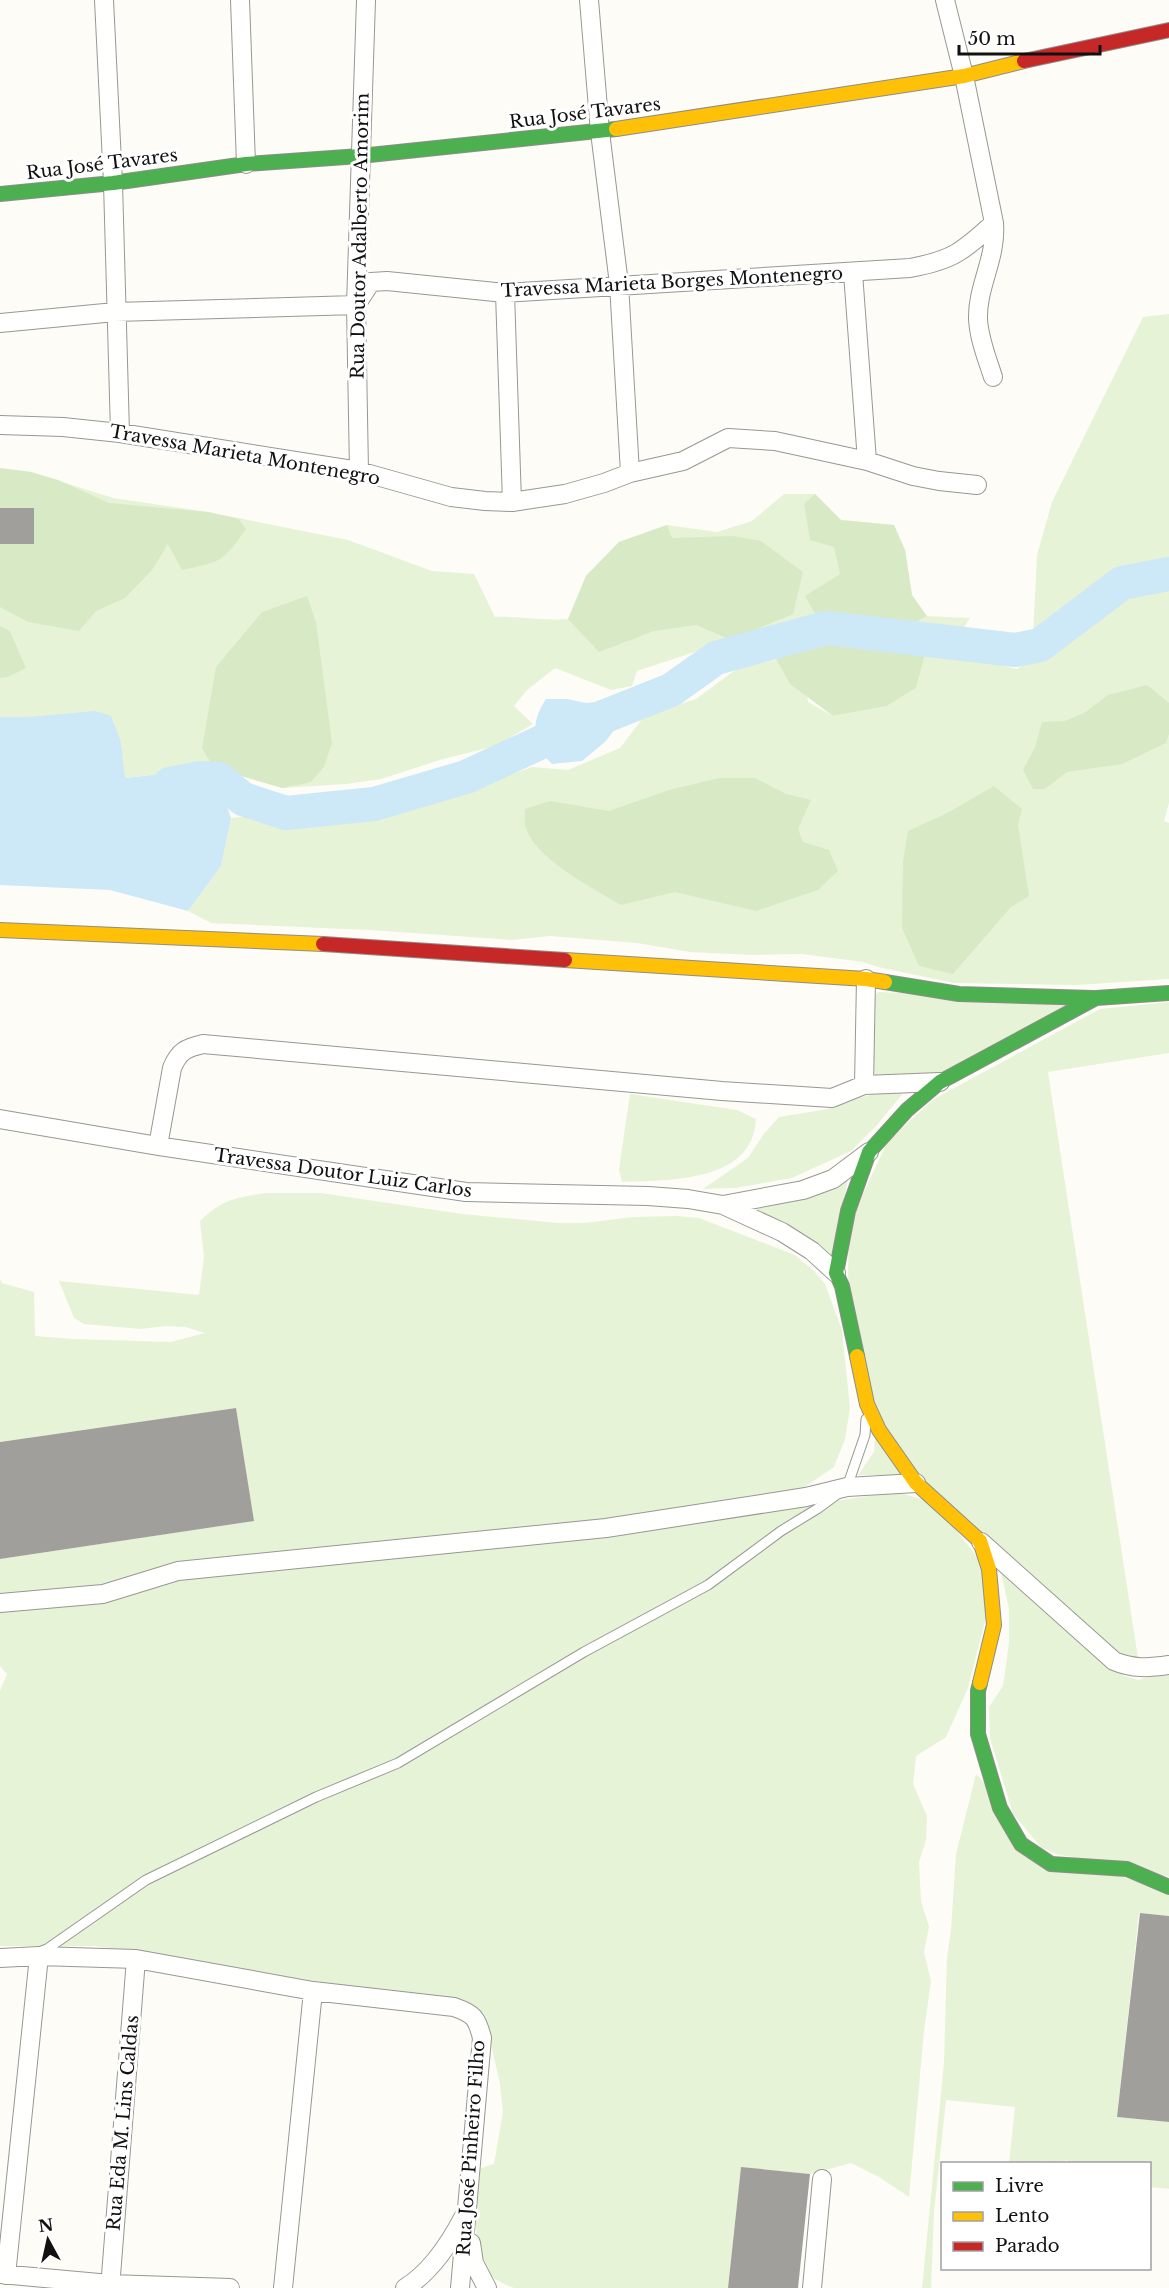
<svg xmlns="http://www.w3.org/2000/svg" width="1169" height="2288" font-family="'Libre Baskerville',serif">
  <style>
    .green { fill: #e7f3d7 }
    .forest { fill: #d8eac5 }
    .water { fill: #cde8f7 }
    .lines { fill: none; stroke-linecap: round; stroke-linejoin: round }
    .river { stroke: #cde8f7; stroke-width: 34 }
    .building { fill: #a19f9c }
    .lane-casing { stroke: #979795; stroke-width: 11 }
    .street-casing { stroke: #979795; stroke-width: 20 }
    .fast-casing { stroke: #8e8d8b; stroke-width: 16 }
    .slow-casing { stroke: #8e8d8b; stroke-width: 16 }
    .jam-casing { stroke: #8e8d8b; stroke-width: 16 }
    .lane { stroke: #fffffe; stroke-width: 9 }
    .street { stroke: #fffffe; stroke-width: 18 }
    .fast { stroke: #4caf50; stroke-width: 14 }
    .slow { stroke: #ffc107; stroke-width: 14 }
    .jam { stroke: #c62828; stroke-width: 14 }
    .labels { text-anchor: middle; stroke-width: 6; stroke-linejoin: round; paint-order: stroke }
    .street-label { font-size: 18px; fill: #111; stroke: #fff }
  </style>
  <rect width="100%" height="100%" fill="#fdfcf7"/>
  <!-- green -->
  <path class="green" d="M 1169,314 L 1169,567 L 1115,578 L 1033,635 L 1037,555 L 1052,502 L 1143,317 Z
    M 0,468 L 31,472 L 113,498 L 208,512 L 348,540 L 432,571 L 474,574 L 495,617 C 520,616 544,621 568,619 L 586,576 L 619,542 L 667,525 L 717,532 L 752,521 L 784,494 L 815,494 L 841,520 L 894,525 L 905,550 L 912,595 L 926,616 L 970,618 L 961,632 L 866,624 L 799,623 L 731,640 L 637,671 L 632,686 L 611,690 L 555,668 L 527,690 L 514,706 L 533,724 L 496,746 L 443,759 L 381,779 L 346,784 L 282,788 L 214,768 L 124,778 L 121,742 L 29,717 L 0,717 Z
    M 1169,582 L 1169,803 L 1164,821 L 1169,823 L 1169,979 L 1076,985 L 954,983 L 878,967 L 863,962 L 802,954 L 752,955 L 690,952 L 637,943 L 550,936 L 512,940 L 370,930 L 211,923 L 188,911 L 221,866 L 231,818 L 254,815 L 305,827 L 350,821 L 411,810 L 532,767 L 568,770 L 620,748 L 646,714 L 696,699 L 738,668 L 780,659 L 804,671 L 808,702 L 833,716 L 887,706 L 916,688 L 927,648 L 1017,669 L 1042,652 L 1119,592 Z
    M 879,992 L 1078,1002 L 942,1072 L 918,1077 L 876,1078 L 873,1067 L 874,995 Z
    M 1169,1002 L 1169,1053 L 1048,1072 L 1138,1658 L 1134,1660 L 1119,1655 L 912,1471 L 876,1413 L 848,1282 L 849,1223 L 888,1141 L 934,1099 L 1100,1009 Z
    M 884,1092 L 904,1092 L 877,1125 L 851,1151 L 792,1178 L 735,1188 L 703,1189 L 748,1158 L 763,1135 L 779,1117 L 828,1109 L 858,1098 Z
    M 630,1094 L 737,1110 L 756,1119 C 753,1183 668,1180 622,1182 L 619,1169 Z
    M 848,1177 L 834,1264 L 778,1222 L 756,1209 L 815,1196 Z
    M 265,1193 L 321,1193 L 462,1214 L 558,1223 L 585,1223 L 633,1217 L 677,1216 L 699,1218 L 795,1255 L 814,1271 L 825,1284 L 842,1330 L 850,1408 L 845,1439 L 834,1467 L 803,1488 L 738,1501 L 603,1520 L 419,1537 L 114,1584 L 7,1595 L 0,1593 L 0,1559 L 253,1521 L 236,1408 L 0,1442 L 0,1279 L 2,1283 L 34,1292 L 35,1336 L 73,1339 L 171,1342 L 205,1333 L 185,1327 L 166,1326 L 140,1329 L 84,1324 L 74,1318 L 59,1281 L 199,1295 L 204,1257 L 200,1221 C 223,1199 235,1198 265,1193 Z
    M 875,1436 L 901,1475 L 858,1475 L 874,1452 Z
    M 896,1492 L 925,1500 L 948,1520 L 982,1563 L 989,1605 L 968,1688 L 946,1737 L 916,1756 L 913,1784 L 927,1816 L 926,1840 L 919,1862 L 921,1901 L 929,1927 L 924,1952 L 931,1981 L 924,2031 L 909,2197 L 879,2177 L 851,2163 L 810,2174 L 741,2168 L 728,2288 L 514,2288 C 507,2285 498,2282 493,2277 C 472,2258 472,2193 481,2168 L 494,2164 L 503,2112 L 500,2084 L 484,2013 L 465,2005 L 95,1946 L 0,1946 L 0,1691 L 7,1674 L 0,1666 L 0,1610 L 181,1578 L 801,1506 Z
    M 1000,1567 L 1124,1676 L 1138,1680 L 1169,1672 L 1169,1877 L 1056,1854 L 1041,1847 L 1013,1814 L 990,1738 L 989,1707 L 1003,1686 L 1009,1643 L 1009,1609 Z
    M 976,1774 L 983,1781 L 1023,1852 L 1127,1878 L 1169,1892 L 1169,1916 L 1139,1913 L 1117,2117 L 1169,2122 L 1169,2189 L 1150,2187 L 1150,2164 L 1069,2164 L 1067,2160 L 1059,2163 L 1042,2161 L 1042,2163 L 1009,2163 L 1015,2107 L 946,2100 L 934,2212 L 931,2288 L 922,2288 L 944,2063 L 947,1957 L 951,1930 L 956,1854 Z"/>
  <!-- forest -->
  <path class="forest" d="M 0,468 L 31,472 L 58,480 L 109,503 L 208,512 L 239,519 L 246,529 C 223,562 221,562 182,570 L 168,544 L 152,570 L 125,598 L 96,611 L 79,631 L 28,622 L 0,607 Z
    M 815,494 L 841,520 L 894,525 L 905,550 L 912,595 L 927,616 L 907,627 L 866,624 L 826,623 L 814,612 L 805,596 L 840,574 L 834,547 L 810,540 L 804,504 Z
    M 667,525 L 672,538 L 733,536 L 761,541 L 803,572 L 793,614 L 731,640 L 696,625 L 654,631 L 599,652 L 568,619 L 586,576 L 619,542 Z
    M 307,596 L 316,622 L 332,743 L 324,767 L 311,782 L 282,788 L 214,768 L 202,748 L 216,667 L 262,612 Z
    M 0,626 L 10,631 L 26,668 L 8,677 L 0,678 Z
    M 825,636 L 927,648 L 916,688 L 887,706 L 833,716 L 790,684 L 771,650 Z
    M 1147,685 L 1169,703 L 1169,734 L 1166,743 L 1122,764 L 1067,772 L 1045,789 L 1033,789 L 1023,770 L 1035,747 L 1042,722 L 1065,721 L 1084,713 L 1108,695 Z
    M 719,778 L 755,778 L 786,794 L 811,800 L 798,829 L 803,842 L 829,850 L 838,871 L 818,890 L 756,911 L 675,892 L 621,905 C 593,888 531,857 525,824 C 524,819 525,814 525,809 L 550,801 L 609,811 L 669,790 Z
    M 994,786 L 1022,809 L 1018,825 L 1029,896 L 1011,907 L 953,974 L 919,966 L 902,928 L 903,862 L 908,831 L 949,812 Z"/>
  <!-- water -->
  <path class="water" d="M 546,699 L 567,699 L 586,703 L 611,701 L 622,719 L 606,741 L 582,761 L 552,764 C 532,744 530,723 546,699 Z
    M 95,711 L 111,716 L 121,742 L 125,778 L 214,768 L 231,818 L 221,866 L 188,911 L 110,890 L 0,885 L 0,717 L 29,717 Z"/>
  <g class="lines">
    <!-- river -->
    <path class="river" d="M 170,784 L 200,778 L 219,779 L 243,799 L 286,813 L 374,804 L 466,777 L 550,738 L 671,690 L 716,658 L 826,628 L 1015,650 L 1040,645 L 1122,583 L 1169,574"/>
  </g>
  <!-- building -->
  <path class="building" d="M 0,508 L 34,508 L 34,544 L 0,544 Z
    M 236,1408 L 254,1521 L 0,1559 L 0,1442 Z
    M 1140,1913 L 1169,1916 L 1169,2122 L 1117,2117 Z
    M 741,2167 L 810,2174 L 798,2288 L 728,2288 Z"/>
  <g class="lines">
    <!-- lane casing -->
    <g class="lane-casing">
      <path id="lane" d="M 39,1952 L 47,1949 L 146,1880 L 316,1797 L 398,1763 L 584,1652 L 708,1585 L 781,1531 L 817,1509 L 847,1487 L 865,1435 L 866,1419"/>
    </g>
    <!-- street casing -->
    <g class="street-casing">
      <path id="street" d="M 104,0 L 113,183 L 120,433
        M 240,0 L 246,164
        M 589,0 L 600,132 L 619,284 L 630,473
        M 945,0 L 964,76 L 994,223 C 997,258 977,286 978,319 C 979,339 987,358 993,377
        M 853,273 L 867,461
        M 505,293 L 512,502
        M 0,323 L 115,312 L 356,305 L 371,282 L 387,281 L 505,293 L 910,268 C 953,260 962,252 994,223
        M 0,425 L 63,427 L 120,433 L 359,471 L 451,497 L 485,501 L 512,502 L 565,494 L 604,483 L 630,473 L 683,461 L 728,438 L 775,441 L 867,461 L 913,476 L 939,481 L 977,485
        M 359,471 L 356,305 L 366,0
        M 864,1085 L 866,979
        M 0,1119 L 158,1146 L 466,1192 L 648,1196 L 688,1199 L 723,1205 L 782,1232 L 812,1251 L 836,1273
        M 158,1146 L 172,1068 C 179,1051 186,1048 203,1044 L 722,1091 L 832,1098 L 864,1085 L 940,1082
        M 723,1205 L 803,1190 L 833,1179 L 869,1152
        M 981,1542 L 1114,1661 C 1133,1669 1149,1668 1169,1665
        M 0,1603 L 103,1594 L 178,1571 L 606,1528 L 806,1497 L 847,1487 L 916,1483
        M 0,1958 L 39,1956 L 136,1959 L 313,1991 L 454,2007 C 474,2014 477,2018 482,2038 L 460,2288
        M 471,2243 L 474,2263 L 487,2288
        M 0,2274 L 110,2284 L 230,2288
        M 6,2275 L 39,1956
        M 110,2288 L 136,1959
        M 283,2288 L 313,1991
        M 405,2288 C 431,2272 450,2243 464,2216
        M 812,2288 L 822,2179"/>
    </g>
    <!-- fast casing -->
    <g class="fast-casing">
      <path id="fast" d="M 0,194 L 113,183 L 246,164 L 360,156 L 616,129
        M 885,982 L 959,994 L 1093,998
        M 857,1356 L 842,1286 L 836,1273 L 848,1211 L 869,1152 L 907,1110 L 940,1082 L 1096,998 L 1169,993
        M 980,1683 L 978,1691 L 978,1734 L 1000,1808 L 1021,1844 L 1051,1864 L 1127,1869 L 1169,1887"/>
    </g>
    <!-- slow casing -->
    <g class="slow-casing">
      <path id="slow" d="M 616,129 L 964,76 L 1024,61
        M 0,930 L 323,944
        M 565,960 L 866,979 L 885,982
        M 857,1356 L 867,1404 L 879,1430 L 916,1483 L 980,1541 L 989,1569 L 994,1625 L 980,1683"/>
    </g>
    <!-- jam casing -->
    <g class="jam-casing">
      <path id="jam" d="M 1024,61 L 1169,30
        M 323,944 L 565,960"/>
    </g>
    <!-- lane -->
    <use href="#lane" class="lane"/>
    <!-- street -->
    <use href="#street" class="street"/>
    <!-- fast -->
    <use href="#fast" class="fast"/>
    <!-- slow -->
    <use href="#slow" class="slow"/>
    <!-- jam -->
    <use href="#jam" class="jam"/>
  </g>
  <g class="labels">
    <!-- street labels -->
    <g class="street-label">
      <text transform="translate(585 113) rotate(-7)" y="6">Rua José Tavares</text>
      <text transform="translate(102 164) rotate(-7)" y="6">Rua José Tavares</text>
      <text transform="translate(360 236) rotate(-89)" y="6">Rua Doutor Adalberto Amorim</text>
      <text transform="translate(672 282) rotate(-3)" y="6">Travessa Marieta Borges Montenegro</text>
      <text transform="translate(245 455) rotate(10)" y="6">Travessa Marieta Montenegro</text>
      <text transform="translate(343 1173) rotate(8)" y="6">Travessa Doutor Luiz Carlos</text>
      <text transform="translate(123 2123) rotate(-85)" y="6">Rua Eda M. Lins Caldas</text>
      <text transform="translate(471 2148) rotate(-86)" y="6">Rua José Pinheiro Filho</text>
    </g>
  </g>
  <!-- legend -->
  <rect x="941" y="2162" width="210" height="108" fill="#ffffff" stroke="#a0a0a0" stroke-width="1.5"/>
  <rect x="953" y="2182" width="30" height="9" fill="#4caf50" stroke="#a0a0a0" stroke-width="1.5"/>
  <text x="995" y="2192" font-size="18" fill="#111111">Livre</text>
  <rect x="953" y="2212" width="30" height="9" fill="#ffc107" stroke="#a0a0a0" stroke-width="1.5"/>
  <text x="995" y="2222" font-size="18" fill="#111111">Lento</text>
  <rect x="953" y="2242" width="30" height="9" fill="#c62828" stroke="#a0a0a0" stroke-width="1.5"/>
  <text x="995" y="2252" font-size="18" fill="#111111">Parado</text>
  <!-- north arrow -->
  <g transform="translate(48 2240) rotate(352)" stroke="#ffffff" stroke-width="4.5" paint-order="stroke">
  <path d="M0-4.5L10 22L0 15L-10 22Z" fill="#111111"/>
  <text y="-9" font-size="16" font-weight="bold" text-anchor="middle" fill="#111111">N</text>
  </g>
  <!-- scale -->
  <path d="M959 45v9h141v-9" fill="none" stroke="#111111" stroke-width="3"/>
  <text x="968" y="45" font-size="18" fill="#111111" stroke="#ffffff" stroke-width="4.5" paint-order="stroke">50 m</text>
</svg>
